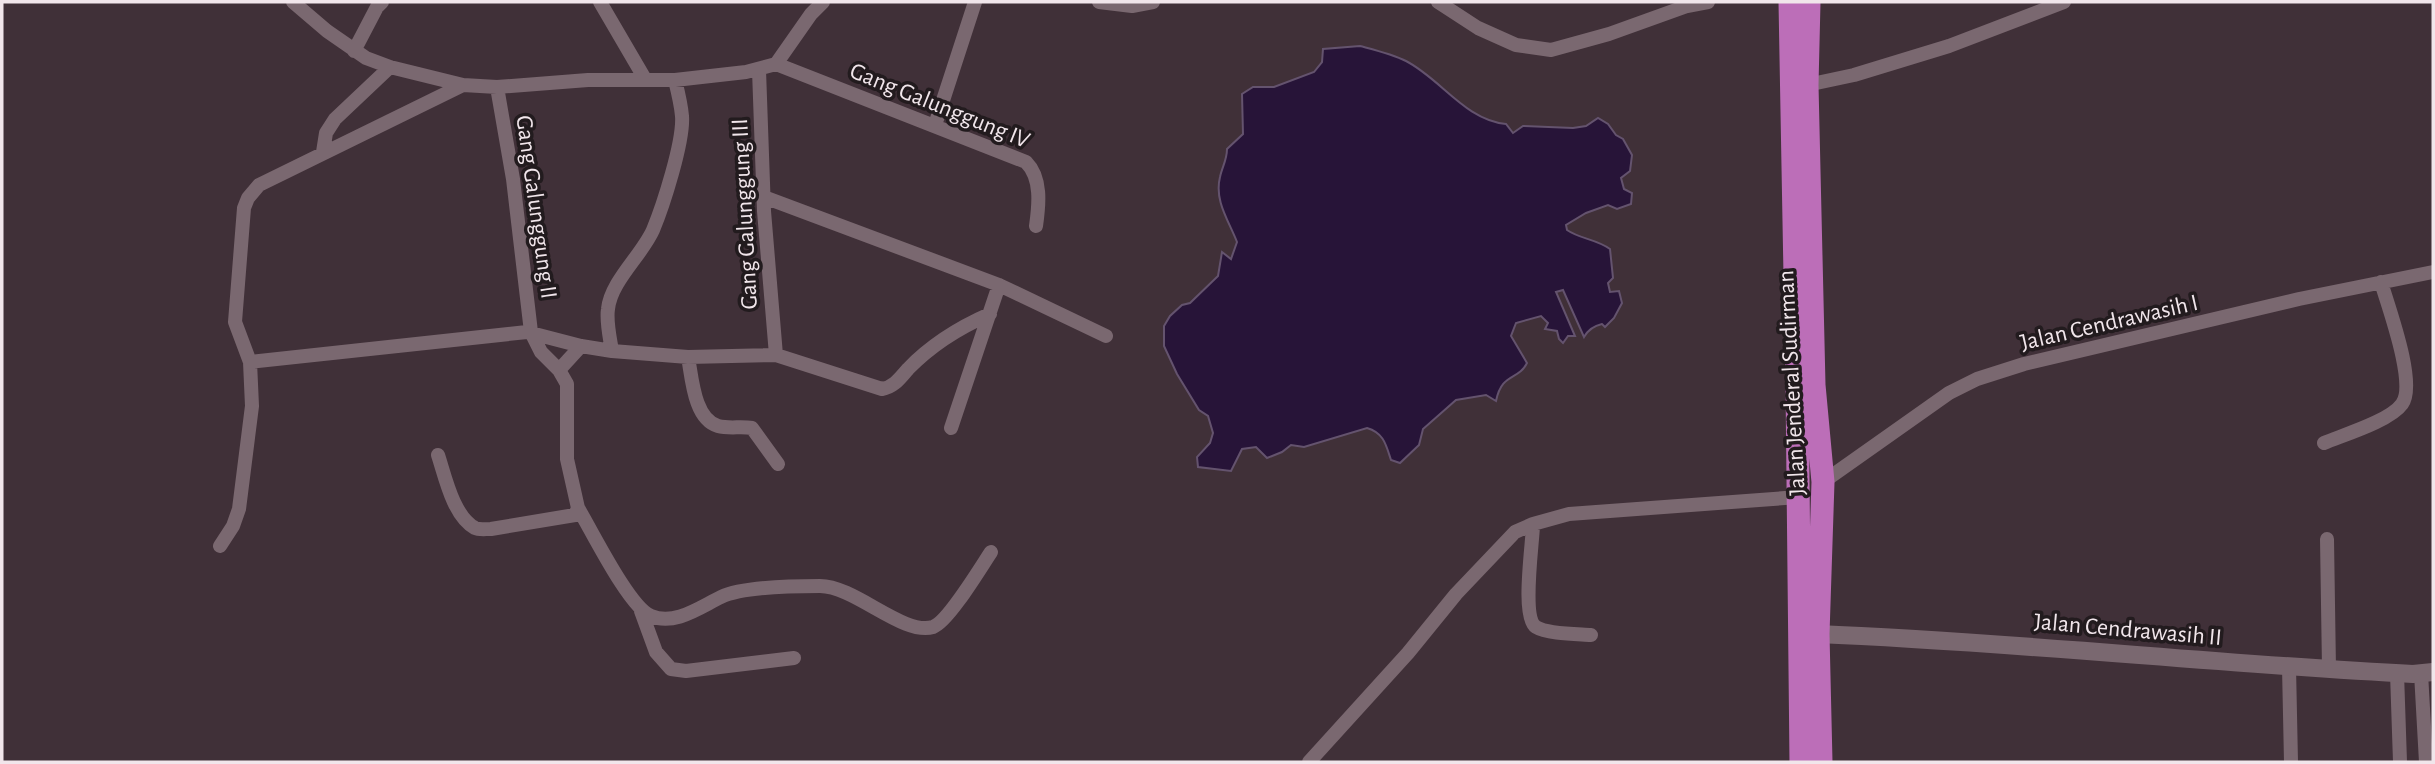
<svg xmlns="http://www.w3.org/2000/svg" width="2435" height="764" font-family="'Alegreya Sans',sans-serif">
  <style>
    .water { fill: #271438; stroke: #64536e; stroke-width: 2 }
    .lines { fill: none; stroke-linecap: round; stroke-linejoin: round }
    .minor { stroke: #7a6870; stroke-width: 14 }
    .tertiary { stroke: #7a6870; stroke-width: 18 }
    .trunk { stroke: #bc6eb8; stroke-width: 23 }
    .labels { text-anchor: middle; stroke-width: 7; stroke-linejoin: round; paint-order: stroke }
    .street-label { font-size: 24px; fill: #f1e6eb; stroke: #221b1e }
  </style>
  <rect width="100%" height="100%" fill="#403038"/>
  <!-- water -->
  <path class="water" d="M 1360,46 C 1375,50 1392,54 1406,61 C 1441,79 1465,120 1506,124 L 1513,133 L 1523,126 L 1573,128 L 1586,126 L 1598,118 L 1608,124 L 1616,135 L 1623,139 L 1632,155 L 1630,171 L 1621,178 L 1624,189 L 1632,193 L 1631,204 L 1617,209 L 1608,205 L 1586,213 L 1566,225 L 1567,230 C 1580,239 1596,239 1610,249 L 1613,278 L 1608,283 L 1610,292 L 1619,291 L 1622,303 L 1614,318 L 1605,327 L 1602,324 C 1593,326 1588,330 1584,337 L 1563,290 L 1556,292 L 1575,336 L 1568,336 L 1563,343 L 1559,339 L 1557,331 L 1545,329 L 1548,323 L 1541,316 L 1516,323 L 1511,336 L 1527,363 C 1518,381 1502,372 1496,401 L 1486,395 L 1456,400 L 1423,429 L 1419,445 L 1400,463 L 1391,460 C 1386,445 1384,433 1367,428 L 1304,447 L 1291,445 L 1282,452 L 1267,458 L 1256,447 L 1242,449 L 1231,471 L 1198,467 L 1197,457 L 1210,443 L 1213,433 L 1208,416 L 1199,410 L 1177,374 L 1164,346 L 1164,326 L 1170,316 L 1182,305 L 1190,303 L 1218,276 L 1222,252 L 1231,259 L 1237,242 C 1229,221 1214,201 1220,177 C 1222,167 1227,160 1227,149 L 1243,134 L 1242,94 L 1253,87 L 1274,87 L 1314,72 L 1322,62 L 1323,49 Z"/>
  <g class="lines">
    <!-- minor -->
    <path class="minor" d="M 293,2 L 327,31 L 366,58 L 390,67 L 463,85 L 497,87 L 588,80 L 675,80 L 746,72 L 776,64 L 811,14 L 823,2
      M 600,2 L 645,79
      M 1099,2 L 1132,6 L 1153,2
      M 1438,2 L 1478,28 L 1516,45 L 1551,50 L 1609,34 L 1687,6 L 1708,2
      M 354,51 L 377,7 L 382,2
      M 776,64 L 1026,162 C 1042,178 1039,205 1036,226
      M 759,70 L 764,211 L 776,355
      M 1807,85 L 1854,75 L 1949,46 L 2064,2
      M 497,87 L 513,179 L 531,332 L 541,352 L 559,370
      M 935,125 L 975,2
      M 323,152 L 326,133 L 335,119 L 390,67
      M 764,197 L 999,285 L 1106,336
      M 612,351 C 610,338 606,322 608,309 C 611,281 642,255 653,230 C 663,206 684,141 682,116 C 681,104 678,92 675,80
      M 688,357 C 692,378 694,419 718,426 C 729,429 741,426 752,428 L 778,464
      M 250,362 L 527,332 L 581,346 L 612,351 L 688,357 L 776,355 L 882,389 C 894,387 900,378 908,369 C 932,344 958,328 990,314
      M 951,428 L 999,285
      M 2324,443 C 2343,435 2390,421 2402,404 C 2417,384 2388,306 2381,282
      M 438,455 C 445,476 453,516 475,528 C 479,530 485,529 491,529 L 575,515 L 578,508 L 567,459 L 567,384 L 559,370 L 581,346
      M 1823,482 L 1949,393 L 1977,379 L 2024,364 L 2299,299 L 2433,272
      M 578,508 C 592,531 629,607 651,616 C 675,626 700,607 721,597 C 742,587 795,586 820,586 C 855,586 903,636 933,627 C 948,622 981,567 991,552
      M 1533,524 C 1533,542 1521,617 1536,627 C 1547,634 1577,634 1591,635
      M 2327,539 L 2329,669
      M 220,546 L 233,526 L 239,509 L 252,406 L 250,362 L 235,322 L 244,208 L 248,198 L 259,185 L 463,85
      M 641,611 L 656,652 L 671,669 L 686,671 L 794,658
      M 2289,667 L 2291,762
      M 2397,673 L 2400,762
      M 2421,673 L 2426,762
      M 1309,762 L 1408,653 L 1456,594 L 1515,532 L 1533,524 L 1569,514 L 1799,497"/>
    <!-- tertiary -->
    <path class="tertiary" d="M 1818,634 C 2017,642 2215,664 2413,674 L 2433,672"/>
    <!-- trunk -->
    <path class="trunk" d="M 1790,2 L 1797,385 L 1801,762
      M 1809,2 L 1807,85 L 1814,385 L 1823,482 L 1818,634 L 1821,762"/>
  </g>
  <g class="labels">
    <!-- street labels -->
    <g class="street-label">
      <text transform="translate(940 105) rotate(22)" y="8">Gang Galunggung IV</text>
      <text transform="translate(537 207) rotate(82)" y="8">Gang Galunggung II</text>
      <text transform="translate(744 214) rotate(-93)" y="8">Gang Galunggung III</text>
      <text transform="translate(2109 322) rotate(-13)" y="8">Jalan Cendrawasih I</text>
      <text transform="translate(1791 383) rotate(-93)" y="8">Jalan Jenderal Sudirman</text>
      <text transform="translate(2128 629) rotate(5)" y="8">Jalan Cendrawasih II</text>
    </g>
  </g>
  <!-- border -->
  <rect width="2435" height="764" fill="none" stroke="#f1e6eb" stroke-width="7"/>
</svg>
